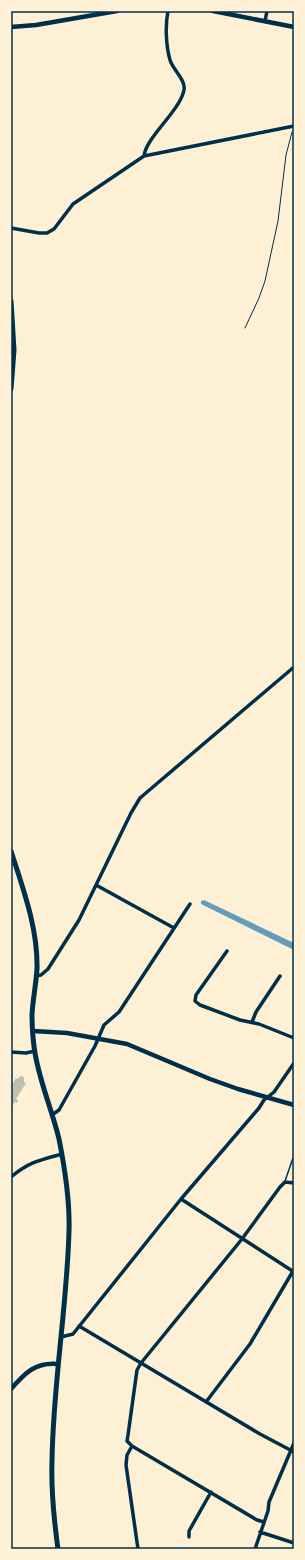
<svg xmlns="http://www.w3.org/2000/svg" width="305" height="1560" font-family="'Fira Sans',sans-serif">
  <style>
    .water { fill: #669bbc }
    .building { fill: #bec0b2 }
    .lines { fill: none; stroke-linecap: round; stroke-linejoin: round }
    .path { stroke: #003049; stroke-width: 1 }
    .service { stroke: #003049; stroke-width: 1.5 }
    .minor { stroke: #003049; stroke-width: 3.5 }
    .tertiary { stroke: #003049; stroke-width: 4.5 }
    .secondary { stroke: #003049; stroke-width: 5 }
    .neatline { fill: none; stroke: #003049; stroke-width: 1.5 }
  </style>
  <rect width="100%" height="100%" fill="#fdf0d5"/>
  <!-- water -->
  <path class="water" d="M 204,900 L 294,943 L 294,950 L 201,904 L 201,901 Z"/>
  <!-- building -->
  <path class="building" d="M 21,1076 L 24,1077 L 24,1082 L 26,1083 L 16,1099 L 18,1100 L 17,1103 L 15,1102 L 11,1108 L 12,1085 L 16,1078 L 17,1079 Z"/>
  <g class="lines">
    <!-- path -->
    <path class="path" d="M 245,328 L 259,298 L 265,281 L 278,221 L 286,155 L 292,132"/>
    <!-- service -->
    <path class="service" d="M 285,1181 L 293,1158"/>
    <!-- minor -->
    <path class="minor" d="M 265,21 L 267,11
      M 144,156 C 146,137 180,111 184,90 C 186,80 173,70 170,60 C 166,46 165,26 168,11
      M 11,228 L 39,233 L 47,233 L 54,229 L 73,204 L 144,156 L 294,126
      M 96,885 L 174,928
      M 227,951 L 196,995 L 195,1001 L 200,1005 L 240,1020 L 259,1024 L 294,1038
      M 36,976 L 41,975 L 48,969 L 79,920 L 131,813 L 140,798 L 294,667
      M 252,1022 L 256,1012 L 280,976
      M 11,1052 L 26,1053 L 35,1051
      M 52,1115 L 59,1110 L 95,1046 L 104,1025 L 119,1012 L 190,904
      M 11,1177 C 29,1162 40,1160 62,1154
      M 181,1199 L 294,1272
      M 79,1326 L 260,1434 L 294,1452
      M 61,1337 L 73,1334 L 181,1199 L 259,1108 L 264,1100 L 274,1092 L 294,1063
      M 206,1402 L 250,1344 L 293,1271
      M 132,1446 L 127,1455 L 126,1465 L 138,1549
      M 264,1522 L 257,1520 L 132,1446 L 127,1441 L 128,1435 L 137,1370 L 141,1363 L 242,1239 L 280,1187 L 285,1182 L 294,1183
      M 260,1532 L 294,1543
      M 189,1537 L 189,1531 L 211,1492
      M 255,1549 L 268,1511 L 269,1502 L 294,1443"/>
    <!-- tertiary -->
    <path class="tertiary" d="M 213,11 L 294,27
      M 11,27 L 36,25 L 117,11
      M 33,1031 L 67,1033 L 127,1044 L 210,1079 L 238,1089 L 294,1105
      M 11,1389 C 25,1373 35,1362 58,1364"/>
    <!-- secondary -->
    <path class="secondary" d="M 11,301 L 14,350 L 11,389
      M 11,851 C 23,889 38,928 37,969 C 36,984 33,999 32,1014 C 32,1027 33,1041 35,1053 C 40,1083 52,1110 59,1139 C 65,1169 70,1200 69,1231 C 67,1307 53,1384 52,1461 C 51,1490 54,1520 58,1549"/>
  </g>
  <!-- border -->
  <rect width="305" height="1560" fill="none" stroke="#fdf0d5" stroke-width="24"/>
  <rect x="12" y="12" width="281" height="1536" class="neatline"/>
</svg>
